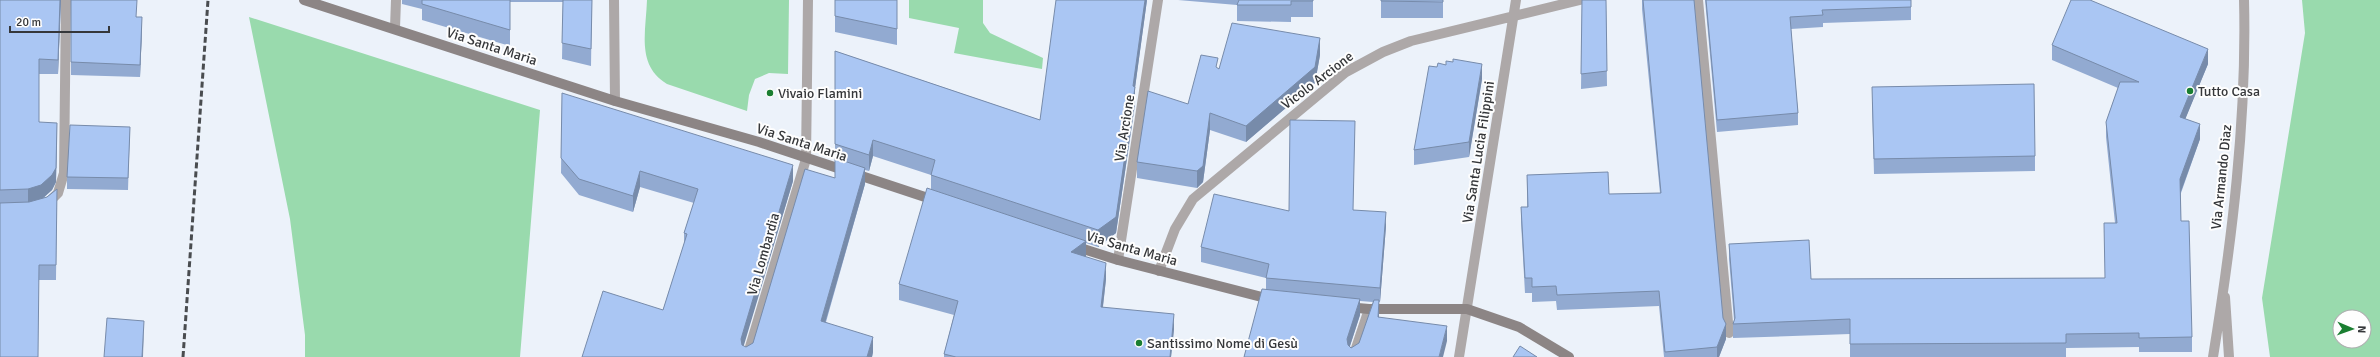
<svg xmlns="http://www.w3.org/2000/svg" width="2380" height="357" font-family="Signika,sans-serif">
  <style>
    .green { fill: #99daad; fill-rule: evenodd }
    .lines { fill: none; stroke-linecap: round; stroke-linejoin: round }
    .street { stroke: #ada8a8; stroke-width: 10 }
    .secondary { stroke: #8c8585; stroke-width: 10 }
    .rail { stroke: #494c4f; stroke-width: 3; stroke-dasharray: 6 3; stroke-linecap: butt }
    .wall { fill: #92aad1; fill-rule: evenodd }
    .shaded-wall { fill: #778baa }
    .building { fill: #aac6f3; stroke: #778baa }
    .poi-dot { fill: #1a7e31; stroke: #fefefe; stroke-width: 1.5 }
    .labels { text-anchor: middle; stroke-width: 4; stroke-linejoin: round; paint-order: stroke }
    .street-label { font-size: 14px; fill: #35373a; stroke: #fefefe }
    .poi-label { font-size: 14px; fill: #35373a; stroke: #fefefe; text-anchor: start }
  </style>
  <rect width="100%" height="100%" fill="#ecf2fa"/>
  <!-- green -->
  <path class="green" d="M 647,0 L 789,0 L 788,74 L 769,73 L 755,79 L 749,95 L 747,111 L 667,84 C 636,65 646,32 647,0 Z
    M 909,0 L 983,0 L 983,23 L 990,33 L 1043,58 L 1042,69 L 954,53 L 959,28 L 909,18 Z
    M 2302,0 L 2380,0 L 2380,357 L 2270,357 L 2262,298 L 2305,33 ZM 2340,317 L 2364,317 L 2364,341 L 2340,341 Z
    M 249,17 L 540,110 L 520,357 L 305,357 L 305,335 L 290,219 Z"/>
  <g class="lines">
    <!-- street -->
    <path class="street" d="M 614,0 L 615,101
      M 1698,0 L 1729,333
      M 395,28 L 396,0
      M 47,204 L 58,193 L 64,173 L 66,0
      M 1118,260 L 1158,0
      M 1159,271 L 1175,229 L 1193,199 L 1346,72 L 1383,52 L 1411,41 L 1580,0
      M 2225,297 L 2229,357
      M 747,357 L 806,159 L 808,0
      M 1353,357 L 1369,309
      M 1459,357 L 1516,0
      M 2213,357 C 2232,240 2247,119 2244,0"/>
    <!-- secondary -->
    <path class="secondary" d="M 304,0 L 615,101 L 759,142 L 937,201
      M 1074,246 L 1118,260 L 1273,300
      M 1346,307 L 1369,309 L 1467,309 L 1519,327 L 1569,357"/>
    <!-- rail -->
    <path class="rail" d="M 183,357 L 208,0"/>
  </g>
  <!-- wall -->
  <path class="wall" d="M 0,0 L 61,0 L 58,74 L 39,74 L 39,122 L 57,138 L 56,182 L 52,190 L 43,198 L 47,197 L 57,189 L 56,280 L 39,280 L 0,357 Z
    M 71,0 L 137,17 L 142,29 L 140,77 L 71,75 Z
    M 402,0 L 592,0 L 591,66 L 562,59 L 563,2 L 510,2 L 510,46 L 422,20 L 422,9 L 402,4 Z
    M 835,0 L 897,0 L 897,45 L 835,32 Z
    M 1147,0 L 1135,87 L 1135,104 L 1116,233 L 1098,247 L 1086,243 L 1086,256 L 1085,257 L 1106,279 L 1103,307 L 1174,329 L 1171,357 L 944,357 L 944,354 L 954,315 L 899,300 L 899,284 L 931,189 L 931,175 L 873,156 L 869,171 L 865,170 L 865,184 L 826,322 L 873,352 L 872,357 L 582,357 L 663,310 L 684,244 L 684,233 L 694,203 L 640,187 L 633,212 L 579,195 L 561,173 L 562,93 L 793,181 L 743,346 L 746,347 L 753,343 L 835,178 L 835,51 L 1040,120 Z
    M 1178,0 L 1313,0 L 1313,17 L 1291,17 L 1291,22 L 1237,21 L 1237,5 Z
    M 1381,0 L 1443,0 L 1443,18 L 1381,18 Z
    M 1582,0 L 1606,0 L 1607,86 L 1581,89 Z
    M 1642,0 L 1694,0 L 1723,318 L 1726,339 L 1719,357 L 1664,357 L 1659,306 L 1557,310 L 1556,301 L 1532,302 L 1532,293 L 1525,293 L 1521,222 L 1521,207 L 1527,207 L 1527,175 L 1609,194 L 1660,193 L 1642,9 Z
    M 1705,0 L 1911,0 L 1911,20 L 1823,23 L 1823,27 L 1791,29 L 1798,113 L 1798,125 L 1717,132 Z
    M 2052,45 L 2208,64 L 2185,119 L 2200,139 L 2181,193 L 2181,221 L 2192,337 L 2192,352 L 2139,352 L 2139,347 L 2066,348 L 2066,357 L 1850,357 L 1850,334 L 1733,338 L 1733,324 L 1734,320 L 1729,259 L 1729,244 L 1811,279 L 2105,278 L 2115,223 L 2106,137 L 2106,122 L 2118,88 L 2052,60 Z
    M 1320,55 L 1315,83 L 1246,142 L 1210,130 L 1203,182 L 1197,188 L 1137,178 L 1137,162 L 1188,104 L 1218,68 L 1219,69 Z
    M 1482,79 L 1469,157 L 1414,165 L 1414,150 Z
    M 1872,102 L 2035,156 L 2035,171 L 1874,174 Z
    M 130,127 L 128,190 L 67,189 L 67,177 Z
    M 1353,210 L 1386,226 L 1380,302 L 1379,302 L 1379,317 L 1447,341 L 1244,357 L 1266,290 L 1266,278 L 1201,262 L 1201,247 L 1289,211 ZM 1360,301 L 1373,302 L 1359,343 L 1351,348 L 1350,346 L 1360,315 Z"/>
  <!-- shaded-wall -->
  <path class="shaded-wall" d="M 60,0 L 61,0 L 58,74 L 58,60 Z
    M 1145,0 L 1147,0 L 1133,103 L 1133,86 Z
    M 142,17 L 142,29 L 140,77 L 140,65 Z
    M 1320,38 L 1320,55 L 1315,83 L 1246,142 L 1246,126 Z
    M 2208,49 L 2208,64 L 2180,132 L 2180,117 Z
    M 1482,64 L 1482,79 L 1469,157 L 1469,142 Z
    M 1135,87 L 1135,104 L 1116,233 L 1098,247 L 1098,230 Z
    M 1210,113 L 1210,130 L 1203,182 L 1197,188 L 1197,171 Z
    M 57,123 L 56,182 L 52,190 L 41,200 L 28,204 L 28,189 Z
    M 2200,124 L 2200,139 L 2180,194 L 2180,179 Z
    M 873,140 L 873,156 L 869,171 L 869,155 Z
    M 793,165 L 793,181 L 741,355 L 741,339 Z
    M 865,168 L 865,184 L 821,337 L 821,321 Z
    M 640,171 L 640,187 L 633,212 L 633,196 Z
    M 1386,212 L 1386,226 L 1380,302 L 1380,288 Z
    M 1086,241 L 1086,256 L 1071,268 L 1071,252 Z
    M 1106,263 L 1106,279 L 1101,322 L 1101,307 Z
    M 1360,299 L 1360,315 L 1347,355 L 1347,339 Z
    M 1379,300 L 1379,316 L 1378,333 L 1378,317 Z
    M 1174,314 L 1174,329 L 1171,357 L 1170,357 Z
    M 144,321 L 143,357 L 142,357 Z
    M 1726,324 L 1726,339 L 1719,357 L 1717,357 L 1717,347 Z
    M 1447,326 L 1447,341 L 1443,357 L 1439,357 Z
    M 873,337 L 873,352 L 872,357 L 867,357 Z"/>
  <!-- building -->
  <path class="building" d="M 0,0 L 60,0 L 58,60 L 39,59 L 39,122 L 57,123 L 56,168 L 52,175 L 41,185 L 28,189 L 0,190 Z
    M 71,0 L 137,0 L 136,17 L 142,17 L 140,65 L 71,62 Z
    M 422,0 L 510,0 L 510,30 L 422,4 Z
    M 563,0 L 592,0 L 591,49 L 562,43 Z
    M 835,0 L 897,0 L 897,29 L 835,16 Z
    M 1056,0 L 1145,0 L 1133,86 L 1135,87 L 1116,217 L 1098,230 L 931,175 L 935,160 L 873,140 L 869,155 L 835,144 L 835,51 L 1040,120 Z
    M 1239,0 L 1313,0 L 1313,1 L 1291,1 L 1291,5 L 1237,5 Z
    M 1381,0 L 1443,0 L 1443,2 L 1381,1 Z
    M 1582,0 L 1606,0 L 1607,71 L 1581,74 Z
    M 1643,0 L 1694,0 L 1723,318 L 1726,324 L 1717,347 L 1665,352 L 1659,291 L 1557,295 L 1556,286 L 1532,287 L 1532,278 L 1525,278 L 1521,207 L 1528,207 L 1527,175 L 1608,172 L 1609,194 L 1661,193 Z
    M 1706,0 L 1911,0 L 1911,7 L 1822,10 L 1823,15 L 1790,17 L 1798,113 L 1717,120 Z
    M 2071,0 L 2090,0 L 2208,49 L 2180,117 L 2200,124 L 2180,179 L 2181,221 L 2189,221 L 2192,337 L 2139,338 L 2139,333 L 2066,334 L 2066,343 L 1850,344 L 1850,319 L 1733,324 L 1735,318 L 1729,244 L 1809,240 L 1811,279 L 2105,278 L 2104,223 L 2117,223 L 2106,122 L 2120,82 L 2139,82 L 2052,45 Z
    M 1232,23 L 1320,38 L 1315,67 L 1246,126 L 1210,113 L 1203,166 L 1197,171 L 1137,162 L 1148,91 L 1188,104 L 1201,55 L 1218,58 L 1216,67 L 1219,69 Z
    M 1453,59 L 1482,64 L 1469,142 L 1414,150 L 1429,66 L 1437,67 L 1438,63 L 1446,65 L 1446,61 L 1453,62 Z
    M 2034,84 L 2035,156 L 1874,159 L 1872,87 Z
    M 562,93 L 793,165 L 741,339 L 742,345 L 746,347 L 753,343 L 805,169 L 835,178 L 835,158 L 865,168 L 821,321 L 873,337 L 867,357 L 582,357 L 603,291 L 663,310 L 687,234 L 684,233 L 698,189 L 640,171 L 633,196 L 579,179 L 561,158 Z
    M 1290,120 L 1355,121 L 1353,210 L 1386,212 L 1380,288 L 1266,278 L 1269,264 L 1201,247 L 1214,194 L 1289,211 Z
    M 70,125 L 130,127 L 128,178 L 67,177 Z
    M 927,188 L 1086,241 L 1071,252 L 1106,263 L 1101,307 L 1174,314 L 1170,357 L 956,357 L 944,354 L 958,301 L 899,284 Z
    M 57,189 L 56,265 L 39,265 L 38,357 L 0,357 L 0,203 L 29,202 L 47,197 Z
    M 1262,289 L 1360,299 L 1347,339 L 1348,345 L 1351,348 L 1359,343 L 1374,300 L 1379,300 L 1378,317 L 1447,326 L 1439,357 L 1244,357 Z
    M 107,318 L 144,321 L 142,357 L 104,357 Z
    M 1520,346 L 1537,357 L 1513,357 Z"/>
  <!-- markers -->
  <g class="poi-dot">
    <circle cx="2190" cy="91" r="4"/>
    <circle cx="770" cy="93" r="4"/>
    <circle cx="1139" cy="343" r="4"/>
  </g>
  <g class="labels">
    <!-- street labels -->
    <g class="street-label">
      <text transform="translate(492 46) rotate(18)" y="5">Via Santa Maria</text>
      <text transform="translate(1317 80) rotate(-37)" y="5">Vicolo Arcione</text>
      <text transform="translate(1124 128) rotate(-81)" y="5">Via Arcione</text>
      <text transform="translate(802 142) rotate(18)" y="5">Via Santa Maria</text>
      <text transform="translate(1478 152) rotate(-81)" y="5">Via Santa Lucia Filippini</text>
      <text transform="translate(2221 177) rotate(-84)" y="5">Via Armando Diaz</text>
      <text transform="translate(1132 248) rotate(16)" y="5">Via Santa Maria</text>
      <text transform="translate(763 254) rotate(-74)" y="5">Via Lombardia</text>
    </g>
    <!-- poi labels -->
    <g class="poi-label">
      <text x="2198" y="96">Tutto Casa</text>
      <text x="778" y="98">Vivaio Flamini</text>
      <text x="1147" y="348">Santissimo Nome di Gesù</text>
    </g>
  </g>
  <!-- north arrow -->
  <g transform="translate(2352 329) rotate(92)"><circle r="19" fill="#fefefe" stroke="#aeaeb0"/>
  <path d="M0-3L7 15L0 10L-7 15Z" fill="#1a7e31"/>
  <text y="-6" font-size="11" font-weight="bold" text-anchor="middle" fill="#35373a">N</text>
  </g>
  <!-- scale -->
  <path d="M10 26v6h99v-6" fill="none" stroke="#35373a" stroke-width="2"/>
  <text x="16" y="26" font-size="12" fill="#35373a" stroke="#fefefe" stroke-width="3" paint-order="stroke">20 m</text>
</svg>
